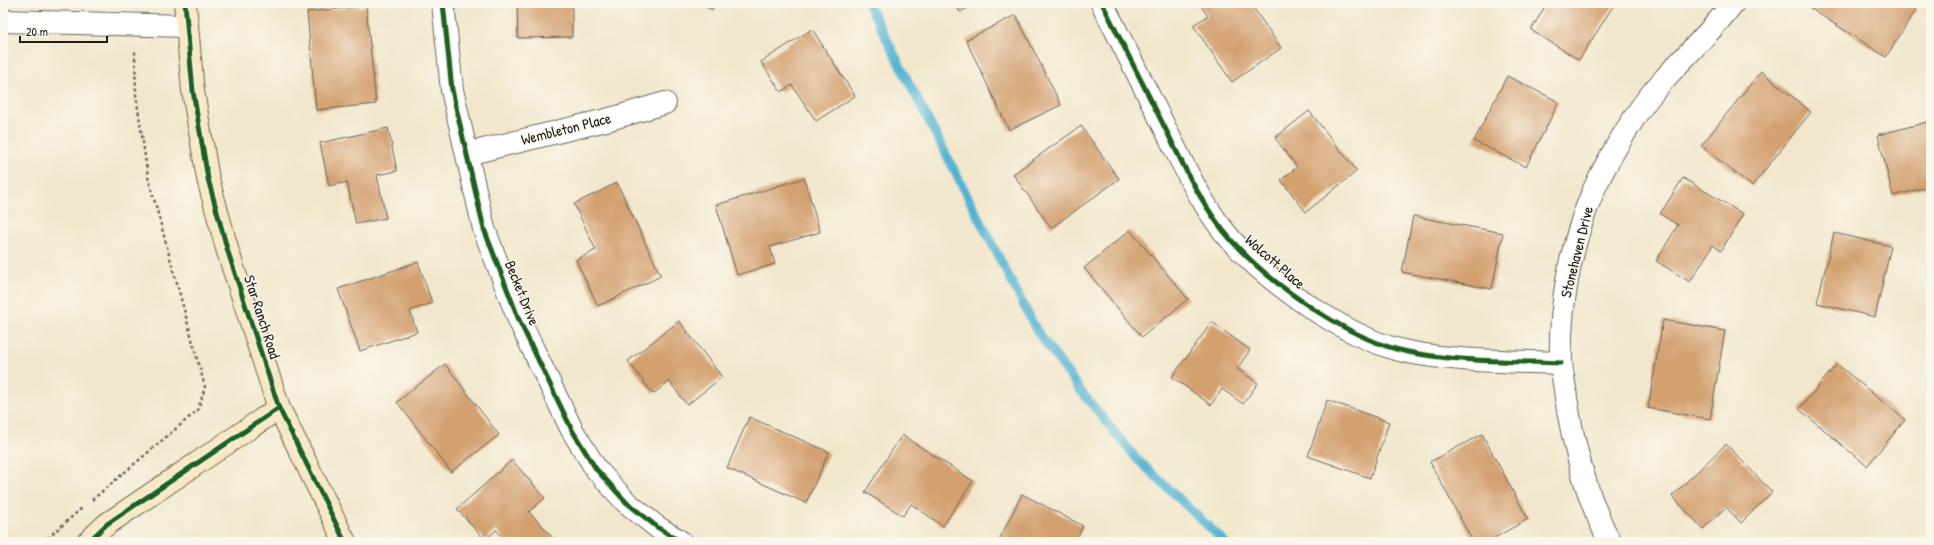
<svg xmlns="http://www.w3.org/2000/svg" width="1934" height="545" font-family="'Patrick Hand',sans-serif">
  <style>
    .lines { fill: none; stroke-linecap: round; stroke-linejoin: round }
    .stream { stroke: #52b4d1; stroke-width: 9 }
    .building { fill: #d3a070 }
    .street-casing { stroke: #67635a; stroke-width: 24 }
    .secondary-casing { stroke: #67635a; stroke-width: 24 }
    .path { stroke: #67635a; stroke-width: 2.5; stroke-dasharray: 3 3; stroke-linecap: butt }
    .street { stroke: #fff; stroke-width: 22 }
    .secondary { stroke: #f8e8c3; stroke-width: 22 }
    .cycleway-casing { stroke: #fbf7ec; stroke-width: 8 }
    .cycleway { stroke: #1b5e20; stroke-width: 5 }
    .labels { text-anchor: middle; stroke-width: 3; stroke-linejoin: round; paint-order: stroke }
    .street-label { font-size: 15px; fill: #1c1c1c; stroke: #fbf7ec }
  </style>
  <rect width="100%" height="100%" fill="#fbf7ec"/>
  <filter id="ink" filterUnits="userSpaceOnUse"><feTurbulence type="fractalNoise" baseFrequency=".025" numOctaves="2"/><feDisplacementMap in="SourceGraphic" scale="8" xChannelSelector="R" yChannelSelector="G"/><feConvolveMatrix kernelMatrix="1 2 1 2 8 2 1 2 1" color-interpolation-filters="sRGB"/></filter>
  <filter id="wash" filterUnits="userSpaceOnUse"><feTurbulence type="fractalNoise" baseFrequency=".012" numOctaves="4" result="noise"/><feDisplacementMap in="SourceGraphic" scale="16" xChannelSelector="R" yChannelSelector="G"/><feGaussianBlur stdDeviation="0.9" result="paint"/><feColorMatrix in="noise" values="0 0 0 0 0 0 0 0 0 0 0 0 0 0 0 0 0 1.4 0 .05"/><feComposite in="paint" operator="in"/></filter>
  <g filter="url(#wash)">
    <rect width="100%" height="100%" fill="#f2e7cc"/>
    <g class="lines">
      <!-- stream -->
      <path class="stream" d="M 868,3 L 1037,331 L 1080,390 L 1136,458 L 1225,542"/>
    </g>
    <g id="blocks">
      <!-- building -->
      <path class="building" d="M 517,3 L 572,3 L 572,37 L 518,38 Z
        M 700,3 L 716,3 L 712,10 Z
        M 955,3 L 978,3 L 960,12 Z
        M 1199,3 L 1250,3 L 1281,48 L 1232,82 L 1193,25 L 1208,16 Z
        M 1547,3 L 1615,3 L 1579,60 L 1531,30 Z
        M 1813,3 L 1906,3 L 1916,10 L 1886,57 L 1810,8 Z
        M 366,6 L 376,104 L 316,110 L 307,12 Z
        M 1016,15 L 1061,105 L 1009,130 L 966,40 Z
        M 812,29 L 855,96 L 816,121 L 792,85 L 781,92 L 761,62 Z
        M 1761,71 L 1811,112 L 1752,186 L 1701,146 Z
        M 1507,76 L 1559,102 L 1526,167 L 1474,141 Z
        M 1309,111 L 1357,171 L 1306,212 L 1281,180 L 1297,167 L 1275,138 Z
        M 1931,121 L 1931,186 L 1893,196 L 1878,135 Z
        M 1081,126 L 1119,179 L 1051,228 L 1013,174 Z
        M 388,128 L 397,171 L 377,175 L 386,218 L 356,224 L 347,182 L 329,186 L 320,143 Z
        M 804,178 L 820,232 L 770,247 L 775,264 L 737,275 L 716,205 Z
        M 1683,178 L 1743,214 L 1721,251 L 1713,245 L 1690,282 L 1656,261 L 1678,225 L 1660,214 Z
        M 617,183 L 661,276 L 598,306 L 576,260 L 596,250 L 574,204 Z
        M 1413,216 L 1503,233 L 1492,289 L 1402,272 Z
        M 1130,230 L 1188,299 L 1142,337 L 1084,268 Z
        M 1834,233 L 1891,246 L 1875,317 L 1817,303 Z
        M 418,262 L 432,303 L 410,311 L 417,332 L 360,351 L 338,289 Z
        M 1663,320 L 1725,331 L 1710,419 L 1648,408 Z
        M 679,321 L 722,377 L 687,405 L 669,381 L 653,394 L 628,361 Z
        M 1212,322 L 1250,350 L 1237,369 L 1258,383 L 1243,404 L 1222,389 L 1211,405 L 1172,377 Z
        M 445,364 L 499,435 L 451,472 L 397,402 Z
        M 1837,364 L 1905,420 L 1867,466 L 1799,409 Z
        M 1327,400 L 1389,422 L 1370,478 L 1308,456 Z
        M 749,417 L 829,452 L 806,503 L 727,468 Z
        M 1482,434 L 1528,519 L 1487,542 L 1473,542 L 1430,462 Z
        M 902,435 L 973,481 L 943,526 L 911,504 L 903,516 L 865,492 Z
        M 1726,444 L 1772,492 L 1741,523 L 1726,507 L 1703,529 L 1672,496 Z
        M 512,460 L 545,498 L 529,512 L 555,540 L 553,542 L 507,542 L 496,530 L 485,540 L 457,509 Z
        M 1022,494 L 1083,526 L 1075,542 L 998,542 Z"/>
    </g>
  </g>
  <g filter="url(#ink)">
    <use href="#blocks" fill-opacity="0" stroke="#67635a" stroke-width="1"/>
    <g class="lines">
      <!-- street casing -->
      <g class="street-casing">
        <path id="street" d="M 443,3 L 452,90 L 484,229 L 519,320 L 572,430 L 596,469 L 626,502 L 657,527 L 681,542
          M 1102,3 C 1124,47 1146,91 1168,134 C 1186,171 1205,211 1232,241 C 1257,269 1287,292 1318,312 C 1345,329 1377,346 1408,352 C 1458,362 1510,361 1561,363
          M 3,21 L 186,26
          M 467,154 L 610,119 L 665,103
          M 1610,542 C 1586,497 1574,448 1566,398 C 1565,386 1562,374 1561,362 C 1559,308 1570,249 1590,199 C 1601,171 1621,138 1638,112 C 1665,72 1704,42 1733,3"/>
      </g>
      <!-- secondary casing -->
      <g class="secondary-casing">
        <path id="secondary" d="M 185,3 L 193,91 L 208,179 L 228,252 L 279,408 L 345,542
          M 88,542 L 107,524 L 279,408"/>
      </g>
      <!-- path -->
      <path class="path" d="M 92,500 L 198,410 L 205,387 L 148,177 L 136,95 L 135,51
        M 43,542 L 82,508"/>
      <!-- street -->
      <use href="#street" class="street"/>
      <!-- secondary -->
      <use href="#secondary" class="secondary"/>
      <!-- cycleway casing -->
      <g class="cycleway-casing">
        <path id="cycleway" d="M 185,3 L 193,91 L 208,179 L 228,252 L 279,408 L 345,542
          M 443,3 L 452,90 L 484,229 L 519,320 L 572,430 L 596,469 L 626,502 L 657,527 L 681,542
          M 1102,3 C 1124,47 1146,91 1168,134 C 1186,171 1205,211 1232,241 C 1257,269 1287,292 1318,312 C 1345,329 1377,346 1408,352 C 1458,362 1510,361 1561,363
          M 88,542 L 107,524 L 279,408"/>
      </g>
      <!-- cycleway -->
      <use href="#cycleway" class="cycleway"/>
    </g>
  </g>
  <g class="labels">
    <!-- street labels -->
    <g class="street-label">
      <text transform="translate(566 129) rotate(-14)" y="5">Wembleton Place</text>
      <text transform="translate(1577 252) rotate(-76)" y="5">Stonehaven Drive</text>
      <text transform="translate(1275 262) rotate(41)" y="5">Wolcott Place</text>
      <text transform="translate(522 293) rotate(68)" y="5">Becket Drive</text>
      <text transform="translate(262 317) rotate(72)" y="5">Star Ranch Road</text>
    </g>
  </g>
  <!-- margin -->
  <rect width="1934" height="545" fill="none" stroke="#fbf7ec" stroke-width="16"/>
  <!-- scale -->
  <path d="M20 36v6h87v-6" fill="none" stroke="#1c1c1c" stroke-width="2"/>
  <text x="26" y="36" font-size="12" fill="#1c1c1c" stroke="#fbf7ec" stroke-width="3" paint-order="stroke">20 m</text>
</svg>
